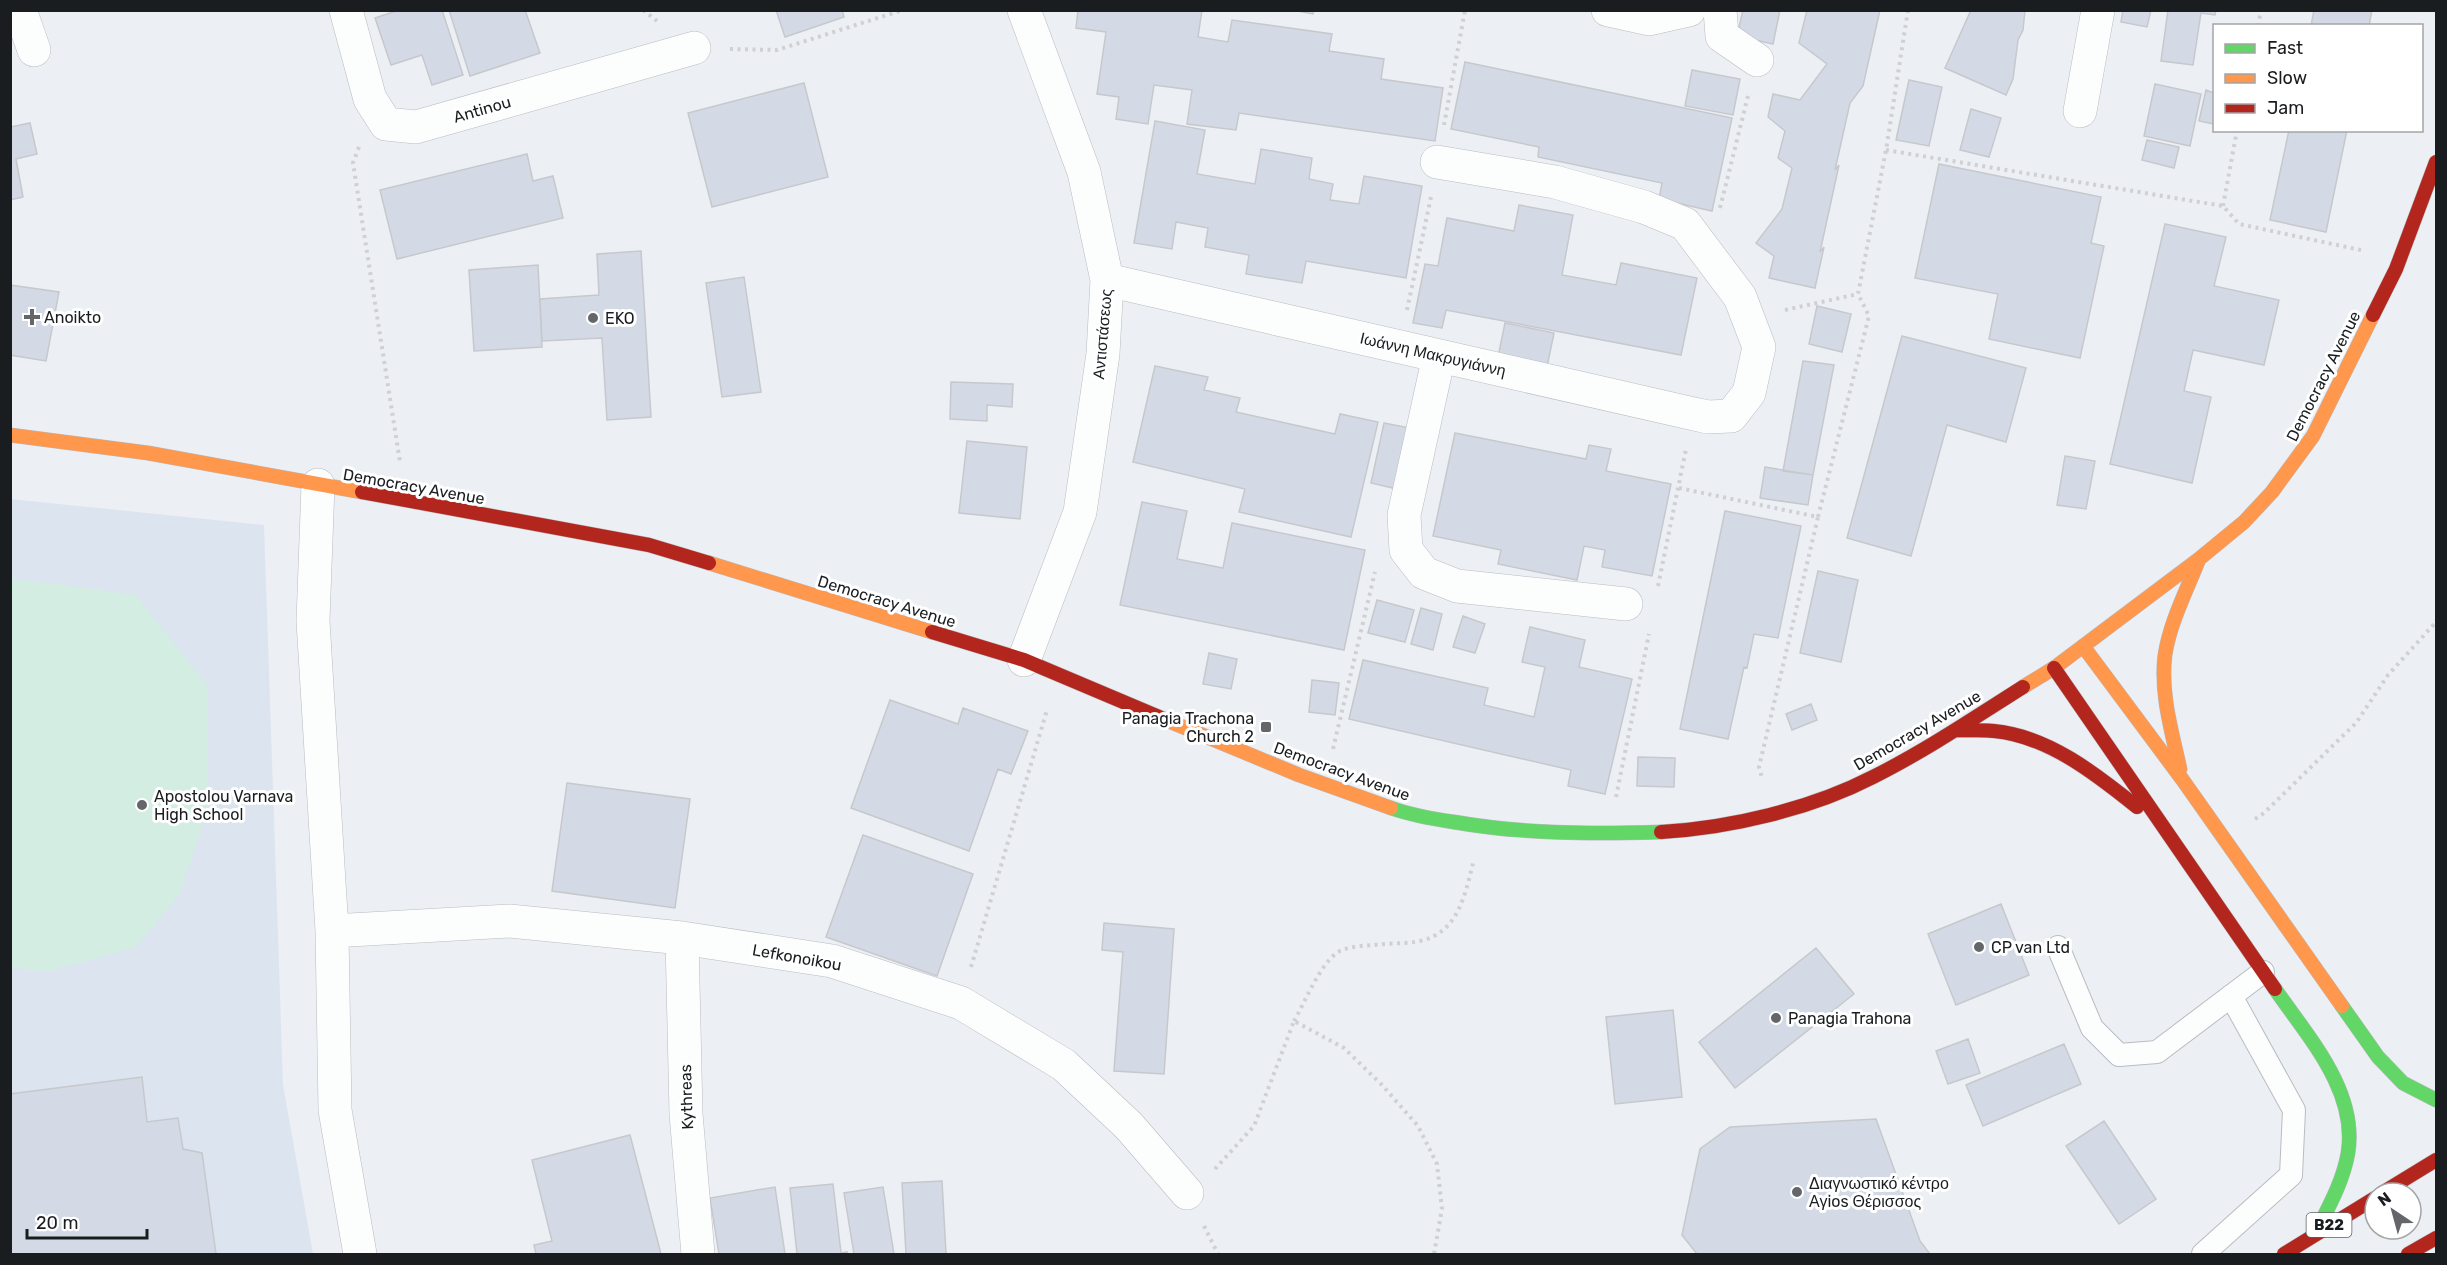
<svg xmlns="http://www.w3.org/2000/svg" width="2447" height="1265" font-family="Rubik,sans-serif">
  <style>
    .built { fill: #dce4ef }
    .pitch { fill: #d3ede2 }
    .building { fill: #d4dae5; stroke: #c6c8cc; stroke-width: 1.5 }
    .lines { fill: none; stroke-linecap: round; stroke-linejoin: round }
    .lane-casing { stroke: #b9bcc0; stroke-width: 24 }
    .street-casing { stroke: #b9bcc0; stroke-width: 34 }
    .fast-casing { stroke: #b9bcc0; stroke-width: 15 }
    .slow-casing { stroke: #b9bcc0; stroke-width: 15 }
    .jam-casing { stroke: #b9bcc0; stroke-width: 15 }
    .path { stroke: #d0d0d2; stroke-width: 4; stroke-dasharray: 3 4.5; stroke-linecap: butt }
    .lane { stroke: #fcfdfd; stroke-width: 22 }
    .street { stroke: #fcfdfd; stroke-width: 33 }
    .fast { stroke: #63d668; stroke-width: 14 }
    .slow { stroke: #ff974d; stroke-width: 14 }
    .jam { stroke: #b3261e; stroke-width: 14 }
    .poi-dot { fill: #64666a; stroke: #fff; stroke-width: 2 }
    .labels { text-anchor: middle; stroke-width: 6; stroke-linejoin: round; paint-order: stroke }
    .shield { fill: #fff; stroke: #5f6163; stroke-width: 1.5 }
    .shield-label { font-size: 15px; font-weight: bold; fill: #1a1d20 }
    .street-label { font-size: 16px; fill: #1a1d20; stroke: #fff }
    .poi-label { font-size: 16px; fill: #1a1d20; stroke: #fff; text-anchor: start }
  </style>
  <rect width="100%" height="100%" fill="#eceff4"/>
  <!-- built -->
  <path class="built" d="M 10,499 L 264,525 L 283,1085 L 313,1254 L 11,1254 Z"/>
  <!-- pitch -->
  <path class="pitch" d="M 10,578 L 136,595 L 207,685 L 208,808 L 179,895 L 135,948 L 45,972 L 11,967 Z"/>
  <!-- building -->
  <path class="building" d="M 399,10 L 442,10 L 463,75 L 432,85 L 422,55 L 391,65 L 375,18 Z
    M 449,10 L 525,10 L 540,53 L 470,76 Z
    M 776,10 L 842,10 L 844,17 L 785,37 Z
    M 1078,10 L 1202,10 L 1198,37 L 1228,42 L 1232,20 L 1332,34 L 1329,51 L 1384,59 L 1381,79 L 1443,88 L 1435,141 L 1239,113 L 1236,130 L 1187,124 L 1192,90 L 1154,85 L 1148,124 L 1116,119 L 1119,97 L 1097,94 L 1106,32 L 1076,28 Z
    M 1292,10 L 1314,10 L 1313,14 Z
    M 1743,10 L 1780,10 L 1773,44 L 1737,36 Z
    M 1807,10 L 1880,10 L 1863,86 L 1850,103 L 1835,170 L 1839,165 L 1820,252 L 1824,247 L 1815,288 L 1769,278 L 1774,256 L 1756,243 L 1782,209 L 1792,168 L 1778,158 L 1785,131 L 1768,117 L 1773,94 L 1800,100 L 1827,64 L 1799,43 Z
    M 1971,10 L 2025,10 L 2023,30 L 2018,40 L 2013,79 L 2006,95 L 1945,68 Z
    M 2123,10 L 2151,10 L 2147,27 L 2121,22 Z
    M 2168,10 L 2216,10 L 2215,15 L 2201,13 L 2193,65 L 2161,61 Z
    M 2314,10 L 2372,10 L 2369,26 L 2311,26 Z
    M 1465,62 L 1732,118 L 1712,211 L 1659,199 L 1662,183 L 1538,157 L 1539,147 L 1451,129 Z
    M 1692,70 L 1740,79 L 1733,115 L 1685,106 Z
    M 1909,80 L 1942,87 L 1929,146 L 1896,140 Z
    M 804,83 L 828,177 L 712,207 L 688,113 Z
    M 2155,84 L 2201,94 L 2190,146 L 2144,136 Z
    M 2206,90 L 2214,93 L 2214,124 L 2199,121 Z
    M 1971,109 L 2001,118 L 1989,157 L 1960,150 Z
    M 1155,121 L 1205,130 L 1197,174 L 1255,184 L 1261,149 L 1312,158 L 1309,179 L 1333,184 L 1330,200 L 1359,204 L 1364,176 L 1422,186 L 1406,278 L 1306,261 L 1302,283 L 1246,274 L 1249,255 L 1205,247 L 1208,228 L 1176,222 L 1172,249 L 1134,243 Z
    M 30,123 L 37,154 L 16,159 L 23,197 L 10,200 L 10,127 Z
    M 2289,130 L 2347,130 L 2326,232 L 2270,220 Z
    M 2147,140 L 2179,147 L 2174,168 L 2142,160 Z
    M 527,154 L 533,181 L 553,176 L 563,218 L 397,259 L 380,190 Z
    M 1939,164 L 2101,197 L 2091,243 L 2104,246 L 2080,358 L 1989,339 L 1998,294 L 1915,278 Z
    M 1519,205 L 1573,215 L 1562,275 L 1616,285 L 1621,263 L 1697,278 L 1681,355 L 1446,310 L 1442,328 L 1413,323 L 1425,264 L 1438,266 L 1447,218 L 1514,231 Z
    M 2165,224 L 2226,237 L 2214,286 L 2279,300 L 2264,365 L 2193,350 L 2184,391 L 2211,397 L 2192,483 L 2110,464 Z
    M 641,251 L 651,417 L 607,420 L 602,338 L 542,341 L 540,299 L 599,295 L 597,254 Z
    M 538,265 L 542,347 L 474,351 L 469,270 Z
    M 744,277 L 761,392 L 722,397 L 706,283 Z
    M 10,285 L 59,292 L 46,361 L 10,355 Z
    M 1817,306 L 1851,314 L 1842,352 L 1809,344 Z
    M 1505,323 L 1554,333 L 1547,367 L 1498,357 Z
    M 1902,336 L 2026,368 L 2006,442 L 1947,425 L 1911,556 L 1847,538 Z
    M 1803,361 L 1834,365 L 1813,475 L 1783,471 Z
    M 1155,366 L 1208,377 L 1204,390 L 1240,398 L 1236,412 L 1335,434 L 1340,414 L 1378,422 L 1351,537 L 1239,512 L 1245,489 L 1133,462 Z
    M 951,382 L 1013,384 L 1012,407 L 987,405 L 987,421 L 950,419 Z
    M 1384,423 L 1410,428 L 1397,489 L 1371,483 Z
    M 1455,433 L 1586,459 L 1589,445 L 1611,449 L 1606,471 L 1671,484 L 1652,576 L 1602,567 L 1605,550 L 1584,546 L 1577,580 L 1498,564 L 1501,550 L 1433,536 Z
    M 967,441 L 1027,447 L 1020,519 L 959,513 Z
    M 2065,456 L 2095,461 L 2086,509 L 2057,505 Z
    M 1765,467 L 1813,475 L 1808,505 L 1760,498 Z
    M 1142,502 L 1187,511 L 1177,559 L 1223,568 L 1232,523 L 1365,550 L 1344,650 L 1120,605 Z
    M 1725,511 L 1801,526 L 1778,638 L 1754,634 L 1747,668 L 1744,667 L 1728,739 L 1680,729 Z
    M 1818,571 L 1858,580 L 1841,662 L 1800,653 Z
    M 1377,600 L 1414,610 L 1405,642 L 1368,633 Z
    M 1421,608 L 1442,614 L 1433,650 L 1411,644 Z
    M 1463,616 L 1485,624 L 1475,653 L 1453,647 Z
    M 1530,627 L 1585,640 L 1579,667 L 1632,679 L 1605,794 L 1568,786 L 1571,770 L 1349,719 L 1363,660 L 1488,688 L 1484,705 L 1534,717 L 1545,667 L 1522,662 Z
    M 1209,653 L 1237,659 L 1231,689 L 1203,684 Z
    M 1312,680 L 1339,683 L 1335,715 L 1309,712 Z
    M 890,700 L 958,724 L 963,708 L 1028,731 L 1011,774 L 998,769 L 969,851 L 851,808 Z
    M 1811,704 L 1817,720 L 1792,730 L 1786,714 Z
    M 1638,757 L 1675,758 L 1674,787 L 1637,786 Z
    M 567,783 L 690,799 L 675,908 L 552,891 Z
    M 863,835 L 973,874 L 937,976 L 826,937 Z
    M 2001,904 L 2029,975 L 1956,1005 L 1928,934 Z
    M 1104,923 L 1174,929 L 1164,1074 L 1114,1071 L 1123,952 L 1102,950 Z
    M 1816,948 L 1854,994 L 1735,1088 L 1699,1042 Z
    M 1673,1010 L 1682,1097 L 1615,1104 L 1606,1017 Z
    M 1968,1039 L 1980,1073 L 1948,1084 L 1936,1051 Z
    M 2064,1044 L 2081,1084 L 1983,1126 L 1966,1085 Z
    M 142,1077 L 147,1122 L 178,1118 L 183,1149 L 202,1153 L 216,1254 L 10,1254 L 10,1094 Z
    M 1876,1119 L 1920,1241 L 1930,1254 L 1697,1254 L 1682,1235 L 1700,1149 L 1730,1127 Z
    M 2104,1121 L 2156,1199 L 2119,1224 L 2066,1146 Z
    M 630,1135 L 661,1254 L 536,1254 L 534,1245 L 552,1241 L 532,1160 Z
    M 942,1181 L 946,1254 L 906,1254 L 902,1183 Z
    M 833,1184 L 841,1253 L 847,1252 L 847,1254 L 797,1254 L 790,1188 Z
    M 775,1187 L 785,1254 L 719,1254 L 710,1198 Z
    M 883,1187 L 894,1254 L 854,1254 L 844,1193 Z"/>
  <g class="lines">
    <!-- lane casing -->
    <g class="lane-casing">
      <path id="lane" d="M 2058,947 L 2092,1028 L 2119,1055 L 2157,1052 L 2263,972
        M 2203,1254 L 2291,1175 L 2294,1110 L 2231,996"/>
    </g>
    <!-- street casing -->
    <g class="street-casing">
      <path id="street" d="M 20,10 L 34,50
        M 346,10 L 370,99 L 386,124 L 416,127 L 694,48
        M 1024,10 L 1084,172 L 1107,280 L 1103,354 L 1080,512 L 1024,660
        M 1608,10 L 1649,19 L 1689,10
        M 1720,10 L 1722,36 L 1757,60
        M 2080,111 L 2098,10
        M 1107,280 L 1694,414 L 1708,417 L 1731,416 L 1749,393 L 1759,347 L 1740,297 L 1685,224 L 1644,207 L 1555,182 L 1437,162
        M 1439,356 L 1404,515 L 1406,550 L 1424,573 L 1457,586 L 1626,604
        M 318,485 L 313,621 L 332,931 L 335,1110 L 360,1254
        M 332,931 L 509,921 L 682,938 L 832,961 L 961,1003 L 1064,1065 L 1129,1126 L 1187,1193
        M 682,938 L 686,1114 L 698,1254"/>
    </g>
    <!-- fast casing -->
    <g class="fast-casing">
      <path id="fast" d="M 1391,808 C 1411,815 1433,819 1454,822 C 1523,834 1591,834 1661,832
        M 2275,989 C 2308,1037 2358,1091 2348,1153 C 2343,1182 2328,1208 2315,1234
        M 2342,1006 L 2378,1057 L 2403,1083 L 2436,1100"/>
    </g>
    <!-- slow casing -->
    <g class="slow-casing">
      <path id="slow" d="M 10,435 L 148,453 L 362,492
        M 709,563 L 932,632
        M 2083,646 L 2182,779 L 2342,1006
        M 2023,687 L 2054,668 L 2199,559 L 2244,522 L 2272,492 L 2313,436 L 2373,315
        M 1159,717 L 1299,775 L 1391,808
        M 2180,769 C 2172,732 2160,693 2165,655 C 2170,622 2187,590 2199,559"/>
    </g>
    <!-- jam casing -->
    <g class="jam-casing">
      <path id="jam" d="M 2373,315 L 2396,269 L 2436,162
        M 362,492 L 649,545 L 709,563
        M 932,632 L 1024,660 L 1159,717
        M 2054,668 L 2275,989
        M 1956,730 C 1968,730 1981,730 1994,731 C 2048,736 2096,774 2137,807
        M 1661,832 C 1730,828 1811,809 1873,777 C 1925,751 1974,718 2023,687
        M 2382,1193 L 2436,1160
        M 2284,1254 L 2375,1198
        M 2408,1254 L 2436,1238"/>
    </g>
    <!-- path -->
    <path class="path" d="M 643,10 L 657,21
      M 2258,26 L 2261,10
      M 730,49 L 777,50 L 903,10
      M 1444,125 L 1465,10
      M 359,147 L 353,163 L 400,462
      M 1886,150 L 2223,206 L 2239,224 L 2365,251
      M 2223,206 L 2237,130
      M 1720,208 L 1748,96
      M 1407,310 L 1431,197
      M 1785,310 L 1858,294 L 1886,150 L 1908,10
      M 1679,488 L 1818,517 L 1759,767 L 1762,778
      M 1818,517 L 1869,316 L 1858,294
      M 1658,586 L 1686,449
      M 1333,749 L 1375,572
      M 1616,797 L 1649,634
      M 2255,819 L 2264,813 L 2356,723 L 2388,675 L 2436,622
      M 971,967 L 1047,710
      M 1294,1021 C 1305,1002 1320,964 1338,952 C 1349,946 1362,946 1374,945 C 1389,943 1405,944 1420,941 C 1458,933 1465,895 1473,863
      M 1215,1169 L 1254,1126 L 1294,1021 L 1344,1048 L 1382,1085 L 1418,1126 L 1437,1164 L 1442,1209 L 1434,1254
      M 1204,1226 L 1218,1254"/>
    <!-- lane -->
    <use href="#lane" class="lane"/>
    <!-- street -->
    <use href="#street" class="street"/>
    <!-- fast -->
    <use href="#fast" class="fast"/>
    <!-- slow -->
    <use href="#slow" class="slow"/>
    <!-- jam -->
    <use href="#jam" class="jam"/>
  </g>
  <!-- markers -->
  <g class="poi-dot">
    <path d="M29 308h6v6h6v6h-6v6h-6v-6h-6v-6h6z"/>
    <circle cx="593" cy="318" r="6"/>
    <rect x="1260" y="721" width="12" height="12" rx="3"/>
    <circle cx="142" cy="805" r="6"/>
    <circle cx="1979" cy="947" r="6"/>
    <circle cx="1776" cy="1018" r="6"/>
    <circle cx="1797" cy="1192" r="6"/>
  </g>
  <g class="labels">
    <!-- shield labels -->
    <rect class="shield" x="2306.5" y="1213" width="45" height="24" rx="4.5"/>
    <g class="shield-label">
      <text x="2329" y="1230">B22</text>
    </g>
    <!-- street labels -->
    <g class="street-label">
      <text transform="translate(482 109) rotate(-16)" y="6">Antinou</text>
      <text transform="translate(1102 334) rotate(-85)" y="6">Αντιστάσεως</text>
      <text transform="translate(1433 354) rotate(13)" y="6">Ιωάννη Μακρυγιάννη</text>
      <text transform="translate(2323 376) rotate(-63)" y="6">Democracy Avenue</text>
      <text transform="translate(414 486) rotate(10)" y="6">Democracy Avenue</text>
      <text transform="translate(887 601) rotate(17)" y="6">Democracy Avenue</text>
      <text transform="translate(1917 730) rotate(-30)" y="6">Democracy Avenue</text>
      <text transform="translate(1342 771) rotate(20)" y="6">Democracy Avenue</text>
      <text transform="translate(797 957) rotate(10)" y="6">Lefkonoikou</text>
      <text transform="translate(686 1097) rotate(-92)" y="6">Kythreas</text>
    </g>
    <!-- poi labels -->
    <g class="poi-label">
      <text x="44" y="323">Anoikto</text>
      <text x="605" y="324">EKO</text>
      <text x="1254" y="724" text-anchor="end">Panagia Trachona<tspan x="1254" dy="18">Church 2</tspan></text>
      <text x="154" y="802">Apostolou Varnava<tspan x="154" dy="18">High School</tspan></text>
      <text x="1991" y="953">CP van Ltd</text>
      <text x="1788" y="1024">Panagia Trahona</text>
      <text x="1809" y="1189">Διαγνωστικό κέντρο<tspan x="1809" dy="18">Αγios Θέρισσος</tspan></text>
    </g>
  </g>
  <!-- border -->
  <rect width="2447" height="1265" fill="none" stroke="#1a1d20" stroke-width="24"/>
  <!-- legend -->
  <rect x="2213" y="24" width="210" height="108" fill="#ffffff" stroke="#a3a5a6" stroke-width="1.5"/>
  <rect x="2225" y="44" width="30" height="9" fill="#63d668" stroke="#a3a5a6" stroke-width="1.5"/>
  <text x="2267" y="54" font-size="18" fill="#1a1d20">Fast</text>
  <rect x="2225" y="74" width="30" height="9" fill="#ff974d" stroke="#a3a5a6" stroke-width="1.5"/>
  <text x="2267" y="84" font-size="18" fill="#1a1d20">Slow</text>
  <rect x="2225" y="104" width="30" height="9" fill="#b3261e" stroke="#a3a5a6" stroke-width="1.5"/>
  <text x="2267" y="114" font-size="18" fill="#1a1d20">Jam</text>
  <!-- north arrow -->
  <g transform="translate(2393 1211) rotate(324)"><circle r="28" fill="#ffffff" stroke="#a3a5a6" stroke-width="1.5"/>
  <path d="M0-4.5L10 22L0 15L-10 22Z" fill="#64666a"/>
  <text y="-9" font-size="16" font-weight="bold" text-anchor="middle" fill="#1a1d20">N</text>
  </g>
  <!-- scale -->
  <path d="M27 1229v9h120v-9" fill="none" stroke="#1a1d20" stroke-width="3"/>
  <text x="36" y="1229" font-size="18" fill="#1a1d20" stroke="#ffffff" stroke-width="4.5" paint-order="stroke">20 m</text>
</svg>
